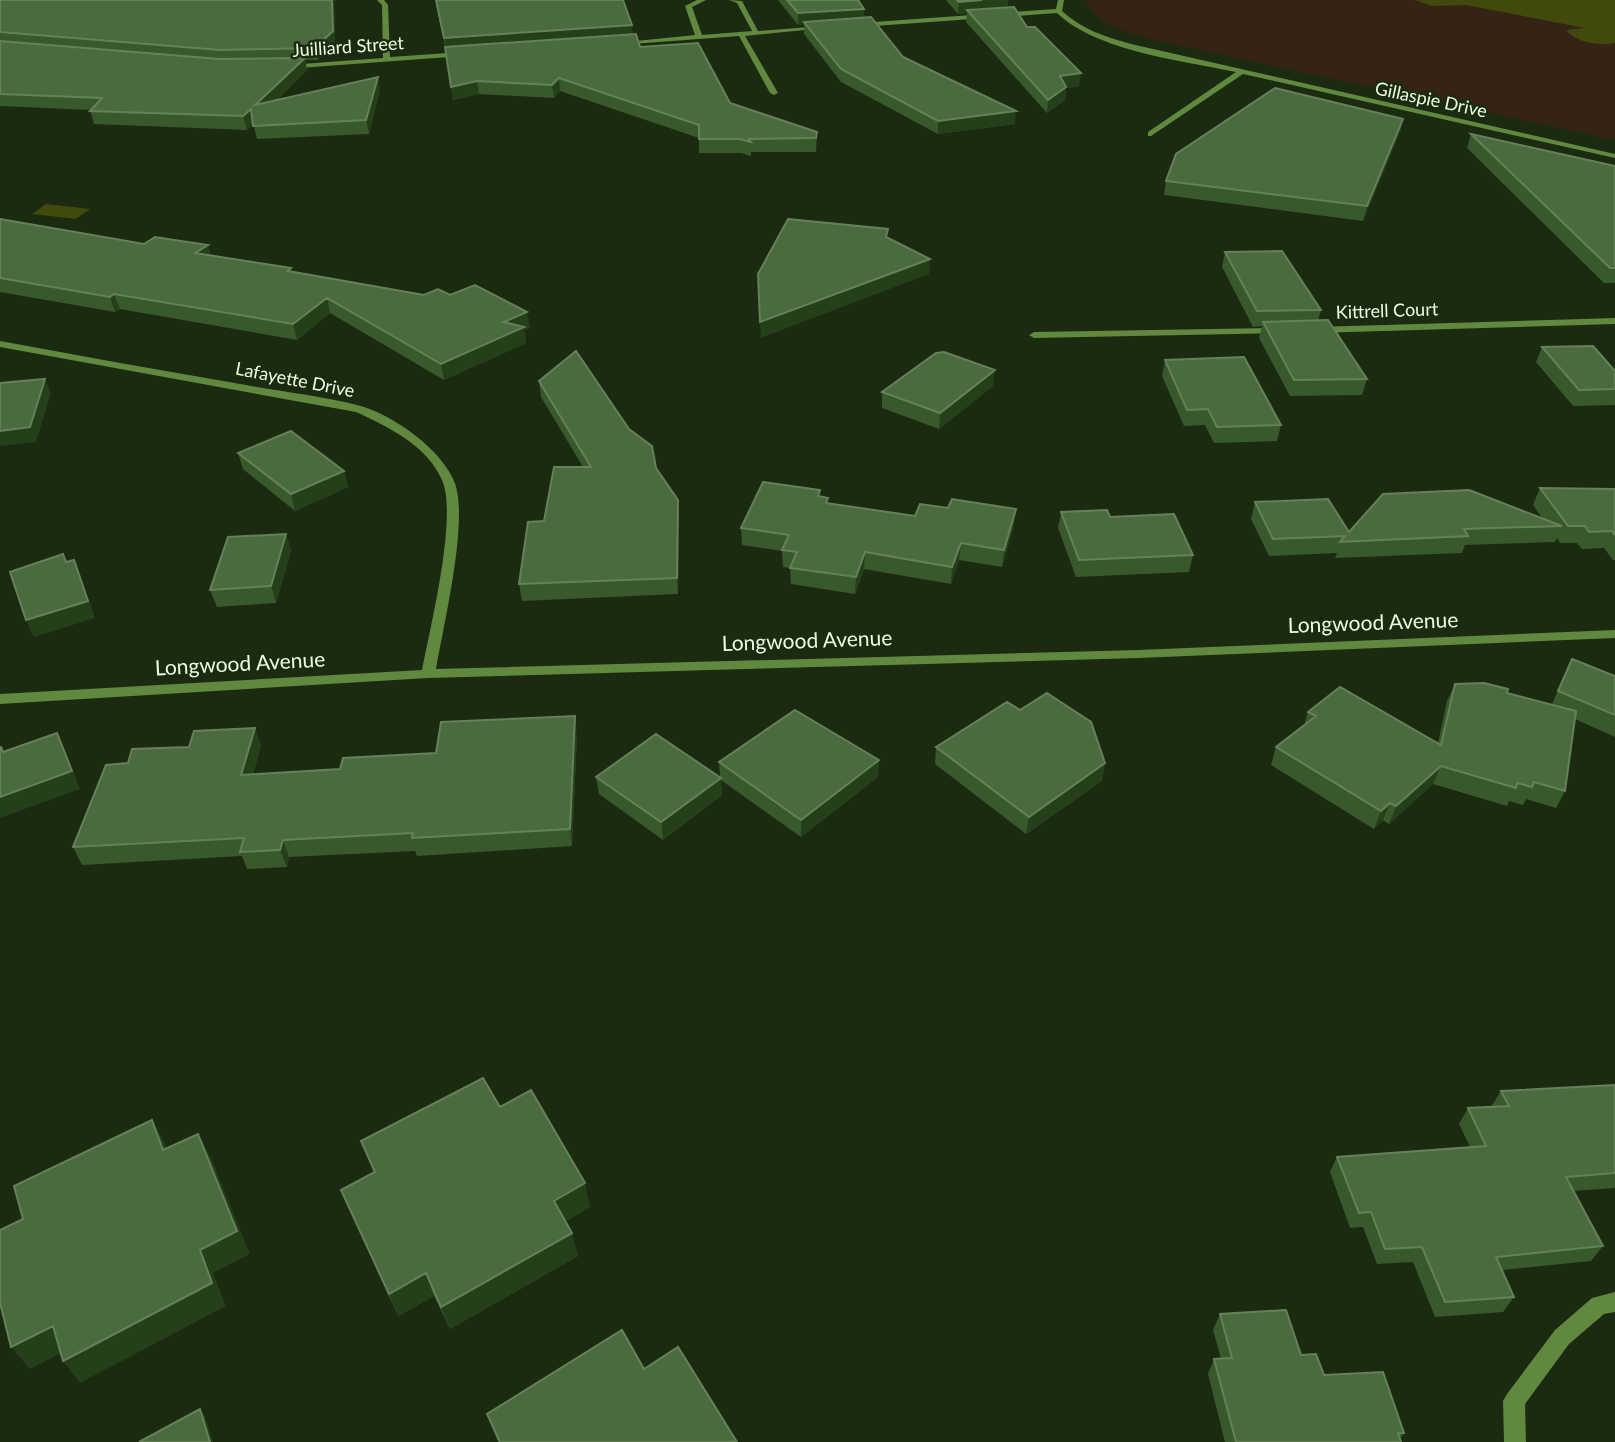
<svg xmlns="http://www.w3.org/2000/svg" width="1615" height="1442" font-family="Lato,sans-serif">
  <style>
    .green { fill: #352415 }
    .water { fill: #41490d }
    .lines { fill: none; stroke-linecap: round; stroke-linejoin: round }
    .street { fill: #61883f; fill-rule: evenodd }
    .wall { fill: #39582c }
    .shaded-wall { fill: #253f1a }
    .building { fill: #4c6a3f; stroke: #658158; stroke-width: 2 }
    .labels { text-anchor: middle; stroke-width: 5; stroke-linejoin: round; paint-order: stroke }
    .far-street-label { font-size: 18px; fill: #eafede; stroke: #1a2b12 }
    .street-label { font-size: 21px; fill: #eafede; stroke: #1a2b12 }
  </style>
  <rect width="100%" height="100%" fill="#1a2b12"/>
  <!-- green -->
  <path class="green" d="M 1086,0 L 1615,0 L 1615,140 L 1153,40 C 1129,32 1095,26 1086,0 Z"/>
  <!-- water -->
  <path class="water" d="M 1415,0 L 1615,0 L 1615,43 C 1599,46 1577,43 1566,30 L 1585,28 L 1466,5 L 1432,6 Z
    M 46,204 L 90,209 L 76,219 L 32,214 Z"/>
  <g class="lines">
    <!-- street -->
    <path class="street" d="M 377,0 L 384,0 L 388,5 L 390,57 L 463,52 L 467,54 L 463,56 L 285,69 L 288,65 L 383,58 L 382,5 Z
      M 697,0 L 706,0 L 692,7 L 702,35 L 752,31 L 737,3 L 729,0 L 742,1 L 758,31 L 822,26 L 825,28 L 745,36 L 778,93 L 774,95 L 770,93 L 739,36 L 619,45 L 616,43 L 695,35 L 685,6 Z
      M 1058,0 L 1064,0 L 1062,11 C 1081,29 1106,37 1131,44 L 1615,154 L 1615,158 L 1243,74 L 1151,136 L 1148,136 L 1148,132 L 1236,72 C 1184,61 1096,51 1057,13 L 860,27 L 857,25 L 860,23 L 1056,9 Z
      M 1615,318 L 1615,324 L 1316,333 L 1311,330 L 1316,327 Z
      M 1278,328 L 1282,329 L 1282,333 L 1034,338 L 1029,335 L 1034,332 Z
      M 0,341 C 82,356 164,371 246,385 C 283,392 324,396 361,406 C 394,416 440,448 454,481 C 470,517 443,627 436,669 L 1138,650 L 1615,630 L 1615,638 L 1138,658 L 428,678 L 0,704 L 0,694 L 422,670 C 430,628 458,516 442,480 C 427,445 388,427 356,412 L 0,347 Z
      M 1615,1292 L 1615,1312 L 1604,1314 L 1569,1344 L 1525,1404 L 1526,1442 L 1504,1442 L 1503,1401 L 1507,1394 L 1555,1330 L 1592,1298 Z"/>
  </g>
  <!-- wall -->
  <path class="wall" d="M 0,0 L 336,0 L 334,1 L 335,43 L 318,60 L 305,60 L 307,70 L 277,100 L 380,90 L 369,134 L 257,139 L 253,123 L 247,130 L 94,124 L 90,110 L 0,106 Z
    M 435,0 L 623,0 L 633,34 L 640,47 L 730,103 L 817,132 L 816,152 L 751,152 L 751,156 L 741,153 L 699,153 L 699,138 L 560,91 L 554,98 L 479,94 L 453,100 L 445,47 Z
    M 778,0 L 858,0 L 864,9 L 864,18 L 903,57 L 1015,124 L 938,134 L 841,82 L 804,34 L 804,25 L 798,25 Z
    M 946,0 L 1008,0 L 1007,7 L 1027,27 L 1079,86 L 1066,88 L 1065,100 L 1047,113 L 966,22 L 967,13 L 958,14 Z
    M 1403,119 L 1400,132 L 1363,221 L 1164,195 L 1166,181 Z
    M 1471,134 L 1615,166 L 1615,283 L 1604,283 L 1467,148 Z
    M 0,219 L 424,295 L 450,295 L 530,328 L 524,330 L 526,343 L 444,380 L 330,313 L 297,340 L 120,309 L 115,312 L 0,292 Z
    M 1225,252 L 1321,310 L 1318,321 L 1367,379 L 1362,395 L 1290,396 L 1259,338 L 1262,326 L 1253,327 L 1222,267 Z
    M 1542,347 L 1615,389 L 1615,405 L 1573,406 L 1536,362 Z
    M 1165,360 L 1281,425 L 1277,441 L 1214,443 L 1205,425 L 1184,426 L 1162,376 Z
    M 539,381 L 656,468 L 678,500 L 679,516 L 678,594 L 522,601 L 519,584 L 544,521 L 583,467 L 541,397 Z
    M 993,386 L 939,429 L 882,408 L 882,392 Z
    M 238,453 L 344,471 L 348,487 L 295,511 L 243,469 Z
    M 1540,488 L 1615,489 L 1615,560 L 1613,560 L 1604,548 L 1582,549 L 1577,543 L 1560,543 L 1557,538 L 1555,542 L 1465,545 L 1462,553 L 1335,558 L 1337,553 L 1269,556 L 1251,519 L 1255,502 L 1349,532 L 1542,518 L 1533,505 Z
    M 820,496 L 828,503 L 915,516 L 1014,526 L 1002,567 L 959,560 L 951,584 L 864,569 L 855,594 L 791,584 L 790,568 L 783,567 L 782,551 L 742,545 L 741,528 Z
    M 1061,512 L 1110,517 L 1193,555 L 1189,572 L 1076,577 L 1058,528 Z
    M 286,534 L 291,551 L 276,603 L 217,607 L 210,590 Z
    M 1572,659 L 1615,676 L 1615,737 L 1575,719 L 1565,791 L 1556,808 L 1526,799 L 1523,805 L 1509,801 L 1507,806 L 1433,784 L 1389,824 L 1383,820 L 1374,829 L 1271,765 L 1276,747 L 1304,725 L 1308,712 L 1438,743 L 1447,701 L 1455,684 L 1507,693 L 1552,704 Z
    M 577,734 L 572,846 L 417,856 L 415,851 L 289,857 L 287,867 L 247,869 L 242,856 L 82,865 L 73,847 L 128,763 L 261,745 L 253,774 L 340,769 L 436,753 Z
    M 936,747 L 1105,763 L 1102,781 L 1026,834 L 935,764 Z
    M 719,762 L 878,777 L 801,837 L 721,780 L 722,795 L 663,840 L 599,794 L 596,777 L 720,777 Z
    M 1615,1085 L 1615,1188 L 1573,1191 L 1603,1246 L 1591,1261 L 1502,1270 L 1514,1297 L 1503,1312 L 1435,1317 L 1413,1262 L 1377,1264 L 1363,1227 L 1350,1228 L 1330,1172 L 1337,1157 L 1470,1147 L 1459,1124 L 1468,1108 L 1491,1107 L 1501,1091 Z
    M 500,1107 L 590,1207 L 566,1221 L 578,1256 L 450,1329 L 434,1296 L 398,1316 L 341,1190 L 374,1173 L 361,1141 Z
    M 1220,1314 L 1301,1355 L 1324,1375 L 1404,1433 L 1400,1439 L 1401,1442 L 1225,1442 L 1208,1374 L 1214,1359 L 1221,1359 L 1213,1330 Z
    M 644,1369 L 737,1442 L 498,1442 L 487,1414 Z"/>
  <!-- shaded-wall -->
  <path class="shaded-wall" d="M 332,0 L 336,0 L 334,1 L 335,43 L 318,60 L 315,48 Z
    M 982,0 L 1008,0 L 1007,10 L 967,10 L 967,13 L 958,14 L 959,2 Z
    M 864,9 L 864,21 L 804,22 L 804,25 L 798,25 L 798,13 Z
    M 632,25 L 633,37 L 446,50 L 444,38 Z
    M 305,58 L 307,70 L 259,118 L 255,105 Z
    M 1081,73 L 1079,86 L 1066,88 L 1065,100 L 1047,113 L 1048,100 L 1060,76 Z
    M 378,77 L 380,90 L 369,134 L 366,120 Z
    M 559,78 L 560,91 L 554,98 L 552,85 Z
    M 477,81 L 479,94 L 453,100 L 451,87 Z
    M 251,109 L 254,122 L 247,130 L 243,116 Z
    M 1016,111 L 1015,124 L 938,134 L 938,121 Z
    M 1403,119 L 1400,132 L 1363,221 L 1367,206 Z
    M 208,245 L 212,259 L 195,253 Z
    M 930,259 L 929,274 L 761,338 L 760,322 Z
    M 114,294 L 120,309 L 115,312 L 110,297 Z
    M 327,298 L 330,313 L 297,340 L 293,324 Z
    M 527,312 L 530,328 L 524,330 L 526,343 L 444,380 L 441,364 L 504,322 Z
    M 995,370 L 993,386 L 939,429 L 940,413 Z
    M 45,379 L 51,393 L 36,442 L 0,446 L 0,431 Z
    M 344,471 L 348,487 L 295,511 L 291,494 Z
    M 678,500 L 679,516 L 678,594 L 677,578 Z
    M 1016,509 L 1014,526 L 1002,567 L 1004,550 Z
    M 286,534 L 291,551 L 276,603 L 271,586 Z
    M 961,543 L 959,560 L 951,584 L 952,567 Z
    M 865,552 L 864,569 L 855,594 L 856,577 Z
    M 74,560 L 81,577 L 95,618 L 34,637 L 26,620 Z
    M 575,716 L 577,734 L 572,846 L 570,829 Z
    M 255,728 L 261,745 L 248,792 L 241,775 Z
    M 57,733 L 65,750 L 80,789 L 0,818 L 0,797 Z
    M 879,760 L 878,777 L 801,837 L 801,820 Z
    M 1105,763 L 1102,781 L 1026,834 L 1029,817 Z
    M 1441,766 L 1433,784 L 1389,824 L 1396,806 Z
    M 721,778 L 722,795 L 663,840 L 661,822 Z
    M 1390,803 L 1383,820 L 1374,829 L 1381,811 Z
    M 283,840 L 289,857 L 287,867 L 280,850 Z
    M 152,1120 L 165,1144 L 177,1174 L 163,1150 Z
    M 198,1134 L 211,1158 L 250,1254 L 213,1273 L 226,1306 L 80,1383 L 63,1361 L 200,1250 Z
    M 585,1183 L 590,1207 L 560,1225 L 554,1201 Z
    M 572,1233 L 578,1256 L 450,1329 L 441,1307 Z
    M 426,1273 L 434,1296 L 398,1316 L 389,1294 Z
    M 53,1326 L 71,1348 L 30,1369 L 11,1347 Z
    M 200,1409 L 205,1416 L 213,1442 L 210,1442 Z"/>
  <!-- building -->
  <path class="building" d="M 0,0 L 332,0 L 333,31 L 315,48 L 220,50 L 0,32 Z
    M 436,0 L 623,0 L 632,25 L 444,38 Z
    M 787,0 L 858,0 L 864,9 L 798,13 Z
    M 957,0 L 982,0 L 959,2 Z
    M 1014,7 L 1027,27 L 1035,27 L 1081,73 L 1060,76 L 1066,87 L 1048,100 L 967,10 Z
    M 871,17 L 903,57 L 1016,111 L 938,121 L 841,69 L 804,22 Z
    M 636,34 L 640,47 L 698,43 L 730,103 L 817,132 L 816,138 L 749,139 L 751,142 L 740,139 L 699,139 L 699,125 L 559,78 L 552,85 L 477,81 L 451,87 L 445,47 Z
    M 0,41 L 220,59 L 305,58 L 255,105 L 378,77 L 366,120 L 253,126 L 251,109 L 243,116 L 90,111 L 102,98 L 0,94 Z
    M 1275,88 L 1403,119 L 1367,206 L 1166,181 L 1176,154 Z
    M 1471,134 L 1615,166 L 1615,268 L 1610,268 Z
    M 0,219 L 144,244 L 155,237 L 208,245 L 195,253 L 291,268 L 288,271 L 424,295 L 438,289 L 450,295 L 475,285 L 527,312 L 504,322 L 524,327 L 441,364 L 327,298 L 293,324 L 114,294 L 110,297 L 0,278 Z
    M 788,219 L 888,229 L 886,237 L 930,259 L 760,322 L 758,274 Z
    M 1282,251 L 1321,310 L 1257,311 L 1225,252 Z
    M 1328,320 L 1367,379 L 1294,380 L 1263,322 Z
    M 1593,346 L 1615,371 L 1615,389 L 1579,390 L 1542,347 Z
    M 576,351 L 629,429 L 652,446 L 656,468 L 678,500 L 677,578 L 519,584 L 528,522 L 544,521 L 554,467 L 591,467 L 539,381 Z
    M 944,352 L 995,370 L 940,413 L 882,392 L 936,353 Z
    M 1244,357 L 1281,425 L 1217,427 L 1208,409 L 1187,410 L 1165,360 Z
    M 45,379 L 30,427 L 0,431 L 0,383 Z
    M 291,431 L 344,471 L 291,494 L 238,453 Z
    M 763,482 L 820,490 L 818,496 L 828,498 L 826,503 L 915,516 L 920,504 L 948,508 L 952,499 L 1016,509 L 1004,550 L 961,543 L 952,567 L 865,552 L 856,577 L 790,568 L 797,552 L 782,550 L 789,535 L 741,528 Z
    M 1540,488 L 1615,489 L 1615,535 L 1612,531 L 1589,532 L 1585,526 L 1568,526 Z
    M 1469,490 L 1562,526 L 1464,529 L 1468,536 L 1340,542 L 1345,536 L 1273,539 L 1255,502 L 1328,499 L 1349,532 L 1383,494 Z
    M 1107,510 L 1110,517 L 1174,514 L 1193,555 L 1079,560 L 1061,512 Z
    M 286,534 L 271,586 L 210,590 L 228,537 Z
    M 63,554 L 66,562 L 74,560 L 88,601 L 26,620 L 10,572 Z
    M 1572,659 L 1615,676 L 1615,715 L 1558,691 Z
    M 1484,683 L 1508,689 L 1507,693 L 1576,711 L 1565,791 L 1534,782 L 1532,787 L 1517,783 L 1516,788 L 1441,766 L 1396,806 L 1390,803 L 1381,811 L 1276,747 L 1316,716 L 1308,712 L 1340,687 L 1441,745 L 1455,684 Z
    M 1047,693 L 1091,722 L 1105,763 L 1029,817 L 936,747 L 1007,702 L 1020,710 Z
    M 795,710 L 879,760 L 801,820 L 719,762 Z
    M 575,716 L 570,829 L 412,838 L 413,833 L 283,840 L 280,850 L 240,852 L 244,838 L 73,847 L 106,765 L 128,763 L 132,749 L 189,747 L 194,731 L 255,728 L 241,775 L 340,769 L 343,758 L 436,753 L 441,722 Z
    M 57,733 L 72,771 L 0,797 L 0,747 L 1,747 L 3,752 Z
    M 656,734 L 721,778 L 661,822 L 596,777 Z
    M 483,1078 L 500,1107 L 531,1090 L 585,1183 L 554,1201 L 572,1233 L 441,1307 L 426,1273 L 389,1294 L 341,1190 L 375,1172 L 361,1141 Z
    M 1615,1085 L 1615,1173 L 1566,1177 L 1603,1246 L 1496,1257 L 1514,1297 L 1445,1302 L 1422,1247 L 1385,1249 L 1371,1212 L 1359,1213 L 1337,1157 L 1486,1146 L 1468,1108 L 1509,1106 L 1501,1091 Z
    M 152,1120 L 163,1150 L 198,1134 L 237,1231 L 200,1250 L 212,1283 L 63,1361 L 53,1326 L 11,1347 L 0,1303 L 0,1230 L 23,1219 L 14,1186 Z
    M 1286,1310 L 1301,1355 L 1316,1354 L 1324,1375 L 1383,1372 L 1404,1433 L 1398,1433 L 1401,1442 L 1236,1442 L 1214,1359 L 1232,1358 L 1220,1314 Z
    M 622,1330 L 644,1369 L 678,1347 L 737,1442 L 500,1442 L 487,1414 Z
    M 200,1409 L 210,1442 L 139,1442 Z"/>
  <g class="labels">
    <!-- far-street labels -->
    <g class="far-street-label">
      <text transform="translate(348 47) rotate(-4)" y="6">Juilliard Street</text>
      <text transform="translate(1431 100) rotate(12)" y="6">Gillaspie Drive</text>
      <text transform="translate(1387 311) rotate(-2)" y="6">Kittrell Court</text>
      <text transform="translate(295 380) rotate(11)" y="6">Lafayette Drive</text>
    </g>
    <!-- street labels -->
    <g class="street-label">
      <text transform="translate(1373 623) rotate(-2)" y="7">Longwood Avenue</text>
      <text transform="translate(807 641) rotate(-2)" y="7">Longwood Avenue</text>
      <text transform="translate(240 664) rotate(-3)" y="7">Longwood Avenue</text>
    </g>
  </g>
</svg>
